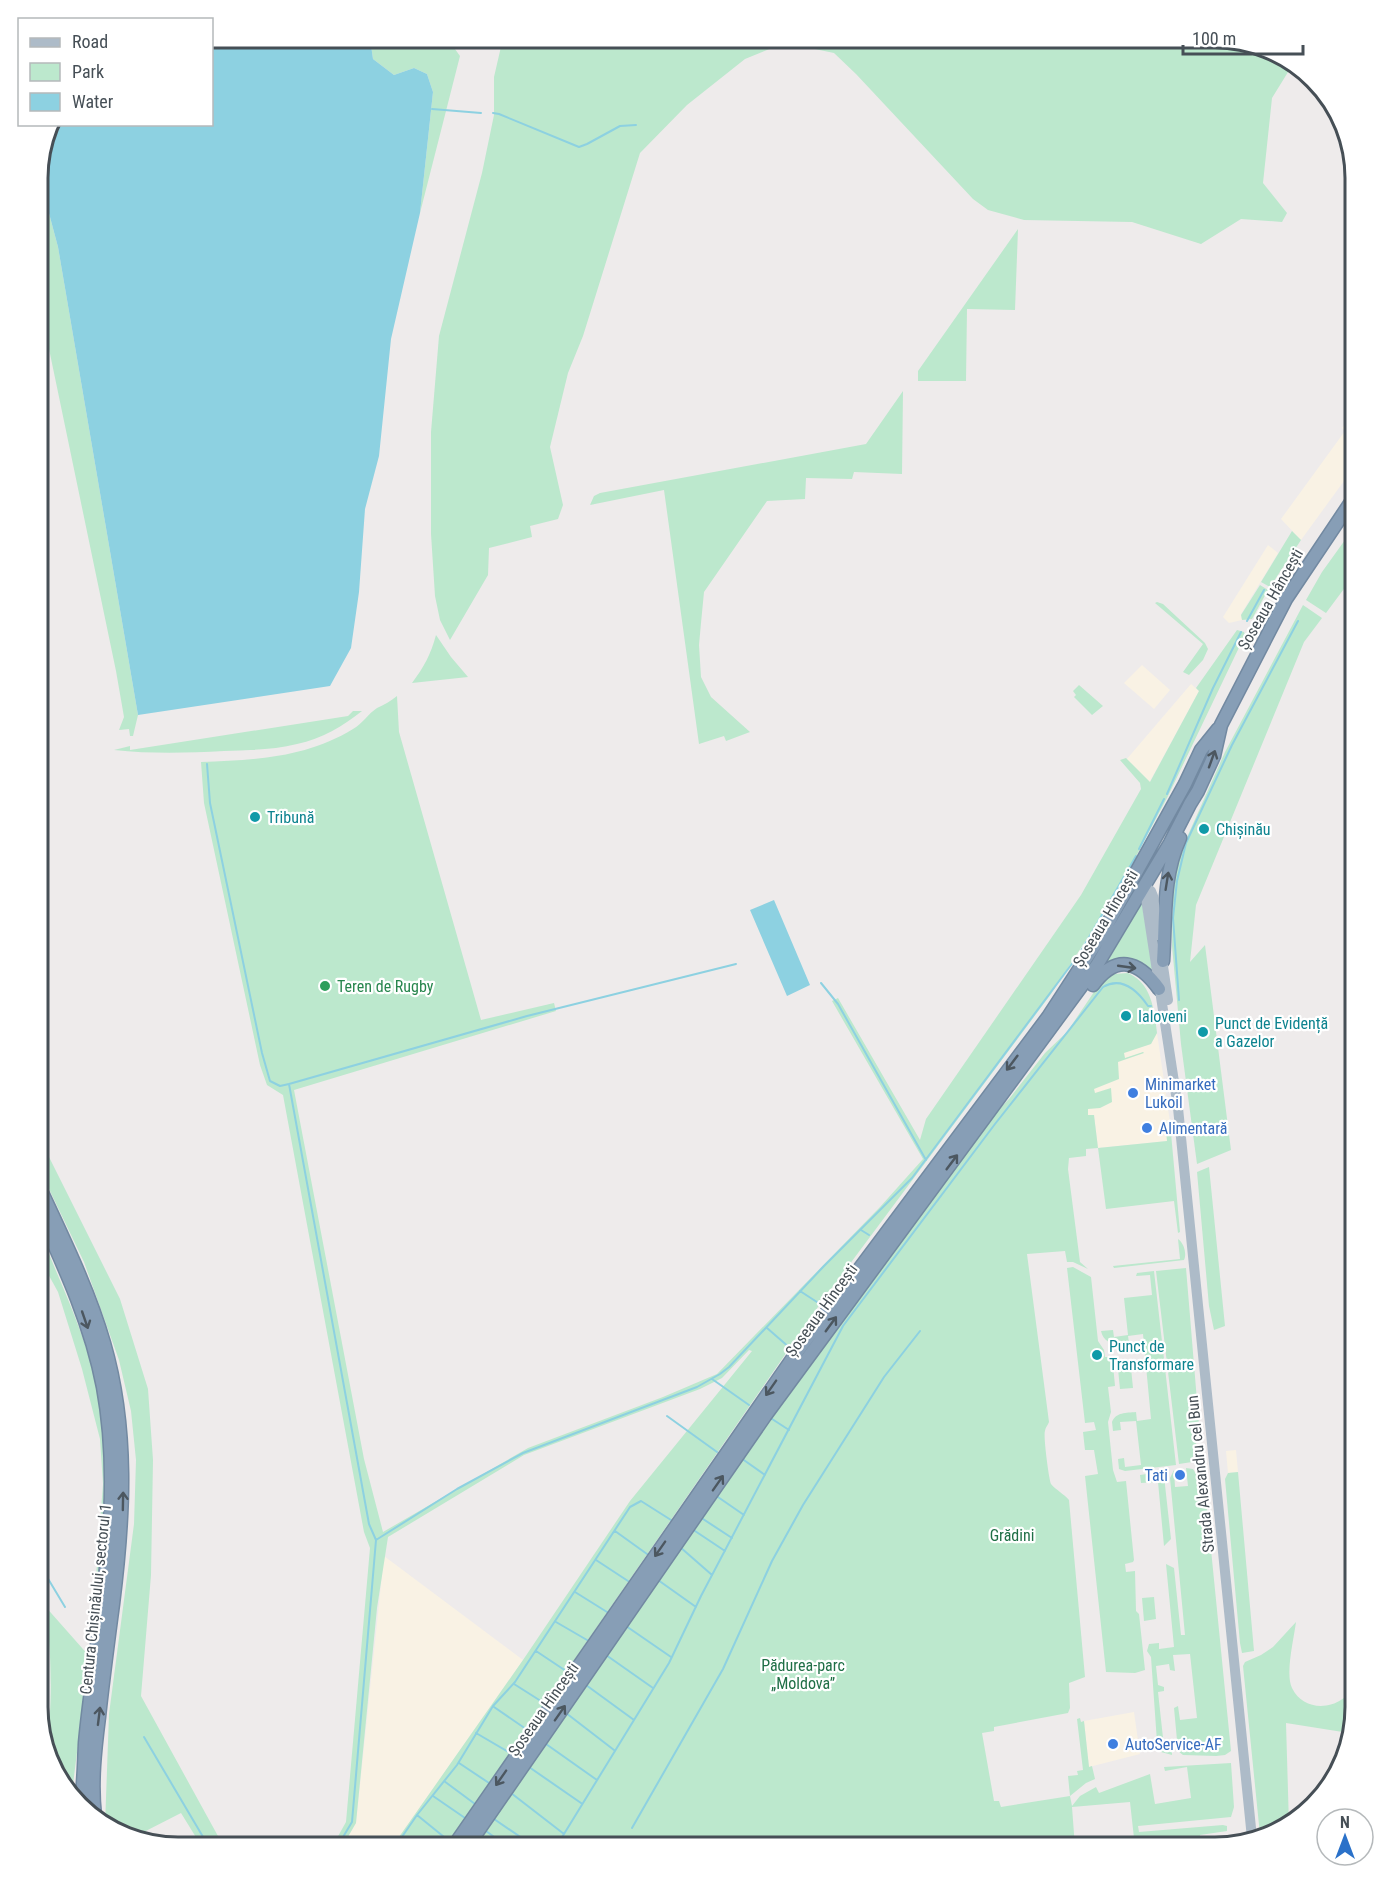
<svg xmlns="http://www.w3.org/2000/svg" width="1393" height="1885" font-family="'Roboto Condensed',sans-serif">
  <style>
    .commercial { fill: #f9f2e4 }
    .green { fill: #bce8cd }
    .water { fill: #8dd1e1 }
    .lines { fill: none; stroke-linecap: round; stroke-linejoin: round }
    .stream { stroke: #8dd1e1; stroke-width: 2 }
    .highway-casing { stroke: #7289a1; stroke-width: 15 }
    .major { stroke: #adbbc8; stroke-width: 10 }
    .highway { stroke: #879eb6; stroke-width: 12 }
    .oneway { stroke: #4c5760 }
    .culture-dot { fill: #0f9aa8; stroke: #fff; stroke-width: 2 }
    .leisure-dot { fill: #2e9e5b; stroke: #fff; stroke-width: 2 }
    .shop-dot { fill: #3f7fe0; stroke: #fff; stroke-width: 2 }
    .labels { text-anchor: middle; stroke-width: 4.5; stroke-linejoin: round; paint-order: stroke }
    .street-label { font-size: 16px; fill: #464f56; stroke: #fff }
    .culture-label { font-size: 16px; fill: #0d838f; stroke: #fff; text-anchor: start }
    .leisure-label { font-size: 16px; fill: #27864d; stroke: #fff; text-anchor: start }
    .shop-label { font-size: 16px; fill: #366cbe; stroke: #fff; text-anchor: start }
    .park-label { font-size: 16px; fill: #1f6f46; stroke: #fff }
    .rim { fill: none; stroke: #464f56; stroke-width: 3 }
  </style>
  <rect width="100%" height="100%" fill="#eeebeb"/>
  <!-- commercial -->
  <path class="commercial" d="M 1355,408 L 1355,461 L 1352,470 L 1301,540 L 1281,519 L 1345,431 L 1342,428 Z
    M 1268,545 L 1278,553 L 1241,614 L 1242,620 L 1229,623 L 1223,617 Z
    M 1142,665 L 1170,690 L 1154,709 L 1124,683 Z
    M 1191,684 L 1199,691 L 1149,783 L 1126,760 Z
    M 1157,1033 L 1170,1122 L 1165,1122 L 1168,1141 L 1098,1148 L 1094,1115 L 1088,1115 L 1087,1092 L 1117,1062 L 1124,1052 L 1151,1044 Z
    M 1236,1450 L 1238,1472 L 1228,1473 L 1226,1451 Z
    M 384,1556 L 523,1660 L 392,1847 L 342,1847 L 356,1823 Z
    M 1134,1712 L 1140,1754 L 1089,1767 L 1084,1721 Z"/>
  <!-- green -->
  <path class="green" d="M 370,38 L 447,38 L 460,56 L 420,213 L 433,92 L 427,74 L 414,68 L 394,75 L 373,59 Z
    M 503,38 L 1224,38 L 1286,56 L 1293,64 L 1272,98 L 1263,183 L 1287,213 L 1282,222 L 1241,219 L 1201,244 L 1132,222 L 1024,220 L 988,210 L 973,199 L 856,74 L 834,53 L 810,48 L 772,48 L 745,59 L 687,105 L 640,153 L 583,336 L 568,373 L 550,447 L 563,505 L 558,519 L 530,526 L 532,537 L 489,548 L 488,575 L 450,640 L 440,620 L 435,596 L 431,534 L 431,432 L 439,336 L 482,173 L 494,115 L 494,77 Z
    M 38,172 L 58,247 L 138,715 L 133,736 L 130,736 L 129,729 L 119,730 L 124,717 L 116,671 L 38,296 Z
    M 1018,229 L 1015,310 L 967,309 L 966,381 L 918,381 L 918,371 Z
    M 903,391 L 902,474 L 854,472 L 852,479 L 806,478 L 805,499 L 767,501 L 704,592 L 701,623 L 699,645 L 701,677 L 711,697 L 750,732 L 726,741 L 724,736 L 699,744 L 664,490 L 590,505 L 594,496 L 600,493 L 866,444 Z
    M 1355,526 L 1355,574 L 1326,613 L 1306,600 L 1322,572 Z
    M 1292,531 L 1301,540 L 1270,587 L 1261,582 Z
    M 1260,585 L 1268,590 L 1252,619 L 1242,620 L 1241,615 Z
    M 1157,602 L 1163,604 L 1205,643 L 1208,649 L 1203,660 L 1189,675 L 1183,672 L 1203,644 L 1155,603 Z
    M 1303,605 L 1322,618 L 1304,642 L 1196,905 L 1190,962 L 1205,945 L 1231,1150 L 1197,1164 L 1181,1044 L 1172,946 L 1173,892 L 1177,867 L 1184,844 L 1225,752 Z
    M 1237,630 L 1244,632 L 1245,635 L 1168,796 L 1116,894 L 1051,994 L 820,1304 L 445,1847 L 392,1847 L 523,1660 L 630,1501 L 752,1351 L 749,1350 L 722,1378 L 700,1389 L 524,1455 L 388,1537 L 377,1608 L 356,1823 L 342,1847 L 332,1847 L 346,1822 L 370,1548 L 364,1532 L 283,1095 L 267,1085 L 260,1065 L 204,803 L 201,762 C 254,760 306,758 353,729 C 362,724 368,714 377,708 C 384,705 391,701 397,696 L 399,732 L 481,1020 L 554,1003 L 556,1011 L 294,1090 L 364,1459 L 383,1532 L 528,1448 L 663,1397 L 717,1374 L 880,1207 L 923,1159 L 832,1001 L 838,998 L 920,1140 L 926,1119 L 1081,895 L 1141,789 L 1140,783 L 1120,760 L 1126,758 L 1150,782 L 1199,691 L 1196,688 Z
    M 436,635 L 451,657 L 468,677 L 412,683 C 424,667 431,654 436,635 Z
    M 1079,685 L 1103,706 L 1092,715 L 1074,697 L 1076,695 L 1073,691 Z
    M 353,711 L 362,711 C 343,726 322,739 297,744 C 274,750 248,750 224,751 C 188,753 151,754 114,750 L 130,746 L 130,750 L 348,716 Z
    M 1142,903 L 1154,976 L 1120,960 L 1106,964 Z
    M 1128,973 C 1152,984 1154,1009 1157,1033 L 1151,1044 L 1124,1053 L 1125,1058 L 1143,1052 L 1144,1053 L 1118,1062 L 1119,1079 L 1094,1089 L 1095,1093 L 1111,1088 L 1112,1102 L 1100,1108 L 1088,1109 L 1088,1115 L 1094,1115 L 1098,1148 L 1167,1141 L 1165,1122 L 1170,1122 L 1180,1232 L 1178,1233 L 1174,1201 L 1106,1209 L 1098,1148 L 1086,1149 L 1086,1156 L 1069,1158 L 1068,1169 L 1080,1262 L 1088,1269 L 1073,1262 L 1067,1262 L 1065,1251 L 1027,1254 L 1049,1422 C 1048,1425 1045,1428 1045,1431 C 1043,1435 1049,1480 1051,1484 C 1056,1490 1064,1494 1069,1500 L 1085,1677 L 1069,1683 L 1070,1708 L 1068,1713 L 994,1727 L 994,1731 L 982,1733 L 994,1801 L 999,1801 L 1001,1807 L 1070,1796 L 1068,1776 L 1078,1775 L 1077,1771 L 1083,1770 L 1077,1719 L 1080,1718 L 1081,1722 L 1084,1721 L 1089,1767 L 1092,1766 L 1095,1779 L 1086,1783 L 1070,1796 L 1072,1806 L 1080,1796 L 1096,1787 L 1099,1793 L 1150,1774 L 1155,1804 L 1191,1798 L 1187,1767 L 1165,1771 L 1164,1767 L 1231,1763 L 1234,1807 L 1231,1817 L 1138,1826 L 1139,1832 L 1223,1825 L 1227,1826 L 1227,1831 L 1200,1835 L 1200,1840 L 1135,1847 L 1130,1802 L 1072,1807 L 1075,1847 L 474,1847 L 796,1379 L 993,1115 L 1009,1099 L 1045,1053 L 1067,1032 L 1100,983 L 1114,974 Z
    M 38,1135 L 120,1299 L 148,1389 L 153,1460 L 151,1575 L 141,1696 L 224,1847 L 202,1847 L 181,1813 L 134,1837 L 105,1826 L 109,1714 L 134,1524 L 136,1460 L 131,1411 L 119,1360 L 84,1262 L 38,1166 Z
    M 1209,1167 L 1225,1326 L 1214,1330 L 1209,1306 L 1197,1172 Z
    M 1178,1239 C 1184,1243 1187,1254 1184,1260 L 1114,1268 L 1113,1266 L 1180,1259 Z
    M 45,1244 C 64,1292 87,1338 97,1389 C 112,1463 104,1538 95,1612 C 88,1672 79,1733 72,1793 C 51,1772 53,1768 50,1739 L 47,1741 L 46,1738 C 54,1716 51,1628 44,1605 L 90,1657 L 103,1484 L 100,1439 L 82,1369 L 58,1292 L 47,1272 Z
    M 1073,1267 L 1091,1277 L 1098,1341 L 1104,1350 L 1105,1357 L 1110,1357 L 1113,1365 L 1115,1386 L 1108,1387 L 1111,1412 L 1108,1422 L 1113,1470 L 1117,1482 L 1126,1481 L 1134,1560 L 1133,1562 L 1125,1564 L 1126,1572 L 1135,1571 L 1136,1611 L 1139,1614 L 1145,1670 L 1135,1673 L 1106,1672 L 1085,1476 L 1098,1474 L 1094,1450 L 1085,1450 L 1083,1432 L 1096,1430 L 1094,1422 L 1085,1423 L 1067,1268 Z
    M 1186,1268 L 1200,1437 L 1195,1445 L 1192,1462 L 1179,1464 L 1156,1271 Z
    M 1154,1271 L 1176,1465 L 1125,1471 L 1119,1469 L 1118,1459 L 1124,1458 L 1125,1467 L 1141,1465 L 1136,1421 L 1120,1422 L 1121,1430 L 1113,1431 L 1112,1422 C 1116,1412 1126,1413 1136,1412 L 1137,1421 L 1151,1419 L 1143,1334 L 1128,1336 L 1129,1343 C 1117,1345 1104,1345 1101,1331 L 1113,1330 L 1114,1337 L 1128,1335 L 1124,1298 L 1152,1295 L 1150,1275 L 1136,1276 L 1137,1273 Z
    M 1131,1368 L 1133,1388 L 1120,1389 L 1118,1369 Z
    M 1186,1468 L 1193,1469 L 1205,1489 L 1231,1751 L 1225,1755 L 1216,1756 L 1183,1755 L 1178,1751 L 1174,1708 L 1178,1706 L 1180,1720 L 1197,1718 L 1190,1654 L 1173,1655 L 1175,1671 L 1170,1670 L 1169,1664 L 1156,1666 L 1158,1685 L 1164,1687 L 1164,1691 L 1158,1692 L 1164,1747 L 1172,1747 L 1172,1755 L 1161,1752 L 1157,1742 L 1151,1657 L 1147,1651 L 1149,1644 L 1159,1643 L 1159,1649 L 1174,1647 L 1166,1564 L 1174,1568 L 1181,1635 L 1185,1635 L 1170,1478 L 1174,1470 L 1175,1487 L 1188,1486 Z
    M 1160,1472 L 1164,1476 L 1171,1539 L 1164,1546 L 1158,1482 L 1141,1483 L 1140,1475 Z
    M 1238,1472 L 1254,1651 L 1242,1653 L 1240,1643 L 1225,1479 L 1228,1473 Z
    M 1355,1571 L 1355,1615 C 1348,1608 1349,1591 1346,1580 Z
    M 1154,1597 L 1156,1619 L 1144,1621 L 1142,1598 Z
    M 38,1602 C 48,1640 44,1683 42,1722 L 38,1707 Z
    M 1296,1622 C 1294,1638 1285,1674 1292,1688 C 1305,1716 1347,1709 1355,1682 L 1355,1708 L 1349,1733 L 1286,1723 L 1289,1825 L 1286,1829 L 1260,1835 L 1243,1666 L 1245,1662 L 1261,1655 L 1273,1647 Z"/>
  <!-- water -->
  <path class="water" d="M 212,38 L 370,38 L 373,59 L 394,75 L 414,68 L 427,74 L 433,92 L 420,213 L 391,339 L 379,456 L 365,509 L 359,592 L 351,648 L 330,686 L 138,715 L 58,247 L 38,172 L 50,125 L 212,124 Z
    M 774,900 L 810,985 L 787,996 L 750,910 Z"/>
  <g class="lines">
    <!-- stream -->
    <path class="stream" d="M 432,109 L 481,113
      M 493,113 L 499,114 L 579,147 L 587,144 L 620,126 L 636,125
      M 1247,621 L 1264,590
      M 207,764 L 210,803 L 262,1053 L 270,1081 L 280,1086 L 289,1084
      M 1167,794 L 1213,688 L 1241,632
      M 1139,849 L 1164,799
      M 1081,951 L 1136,856
      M 821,983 L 838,1004 L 926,1160
      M 1179,1000 L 1173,918 L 1177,881 L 1186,843 L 1232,745 L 1298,621
      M 861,1230 L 869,1235
      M 800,1291 L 820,1304
      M 767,1328 L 790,1348
      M 712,1379 L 749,1405
      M 667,1416 L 717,1452
      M 769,1417 L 789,1430
      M 741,1458 L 765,1475
      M 715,1495 L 744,1515
      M 700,1517 L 732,1538
      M 692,1529 L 725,1551
      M 615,1531 L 647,1554
      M 376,1540 L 457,1489 L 523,1453 L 697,1387 L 720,1374 L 729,1367 L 824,1266 L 912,1178 L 1077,957
      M 680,1547 L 712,1575
      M 596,1560 L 628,1581
      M 38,1562 L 65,1607
      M 658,1580 L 696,1607
      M 575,1592 L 607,1612
      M 556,1622 L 587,1640
      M 626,1626 L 671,1657
      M 536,1651 L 566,1671
      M 606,1655 L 653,1688
      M 514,1684 L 544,1703
      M 586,1685 L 634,1720
      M 494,1707 L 526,1729
      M 566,1713 L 614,1750
      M 476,1733 L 510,1753
      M 144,1737 L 209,1847
      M 546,1744 L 597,1780
      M 459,1763 L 489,1783
      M 529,1767 L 581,1803
      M 444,1781 L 475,1804
      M 511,1793 L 564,1834
      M 433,1796 L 465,1818
      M 417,1815 L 449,1841
      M 494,1819 L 535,1847
      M 632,1828 L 723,1669 L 772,1561 L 803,1505 L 884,1377 L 920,1331
      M 486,1831 L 508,1847
      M 337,1847 L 352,1822 L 376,1540 L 369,1524 L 289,1084 L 527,1016 L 736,964
      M 395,1847 L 417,1815 L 457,1765 L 493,1706 L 515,1682 L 630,1507 L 641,1501 L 671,1520
      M 556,1847 L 669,1663 L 701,1596 L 843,1326 L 855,1310 L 995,1124 L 1103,987 C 1122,976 1137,990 1148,1006 L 1151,1006"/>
    <!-- highway casing -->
    <g class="highway-casing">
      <path id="highway" d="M 1163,961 C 1166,918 1162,878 1180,838
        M 1093,985 C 1116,954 1138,960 1159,989
        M 38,1184 C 62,1236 88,1288 104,1343 C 129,1429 124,1517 113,1604 C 108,1642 103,1679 99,1717 C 95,1749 91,1783 95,1816
        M 38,1209 C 64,1266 91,1324 103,1387 C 121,1484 105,1579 93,1676 C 90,1698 87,1721 85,1743 C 84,1763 84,1782 81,1802
        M 453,1847 L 797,1352 L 1048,1017 L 1102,934 L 1185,784 L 1201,750 L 1218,729
        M 467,1847 L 765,1416 L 1097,965 L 1170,843 L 1190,804 L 1198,791 L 1214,756 L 1221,725 L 1286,599 L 1355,496"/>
    </g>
    <!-- major -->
    <path class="major" d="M 1144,886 L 1178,1108 L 1252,1838
      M 1144,886 L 1151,891 L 1153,896 L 1158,935
      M 1161,953 L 1168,1000"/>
    <!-- highway -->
    <use href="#highway" class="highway"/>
  </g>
  <!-- one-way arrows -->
  <defs><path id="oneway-shaft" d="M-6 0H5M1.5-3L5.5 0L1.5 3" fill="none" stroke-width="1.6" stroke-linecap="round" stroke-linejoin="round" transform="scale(1.5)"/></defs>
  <g class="oneway">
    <use href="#oneway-shaft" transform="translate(1212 759) rotate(-70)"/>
    <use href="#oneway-shaft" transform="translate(1167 881) rotate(-81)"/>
    <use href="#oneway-shaft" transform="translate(1127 967) rotate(8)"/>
    <use href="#oneway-shaft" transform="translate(1012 1063) rotate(127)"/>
    <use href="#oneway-shaft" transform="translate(952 1162) rotate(-53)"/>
    <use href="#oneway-shaft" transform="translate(85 1320) rotate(71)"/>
    <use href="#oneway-shaft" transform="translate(831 1324) rotate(-54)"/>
    <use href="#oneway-shaft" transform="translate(771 1388) rotate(125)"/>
    <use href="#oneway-shaft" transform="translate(718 1483) rotate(-55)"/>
    <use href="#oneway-shaft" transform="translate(123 1501) rotate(-89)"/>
    <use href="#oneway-shaft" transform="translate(660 1549) rotate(125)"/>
    <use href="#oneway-shaft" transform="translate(560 1713) rotate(-55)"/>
    <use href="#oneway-shaft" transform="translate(99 1716) rotate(-83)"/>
    <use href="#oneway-shaft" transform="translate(501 1778) rotate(125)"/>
  </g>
  <!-- markers -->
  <g class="culture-dot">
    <circle cx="255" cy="817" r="6"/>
    <circle cx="1204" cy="829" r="6"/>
    <circle cx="1126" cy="1016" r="6"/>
    <circle cx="1203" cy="1032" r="6"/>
    <circle cx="1097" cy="1355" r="6"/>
  </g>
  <circle class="leisure-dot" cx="325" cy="986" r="6"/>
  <g class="shop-dot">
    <circle cx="1133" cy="1093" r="6"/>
    <circle cx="1147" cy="1128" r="6"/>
    <circle cx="1180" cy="1475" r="6"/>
    <circle cx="1113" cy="1744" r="6"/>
  </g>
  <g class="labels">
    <!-- street labels -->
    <g class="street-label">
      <text transform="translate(1270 599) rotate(-60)" y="6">Șoseaua Hâncești</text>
      <text transform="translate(1105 918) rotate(-59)" y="6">Șoseaua Hîncești</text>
      <text transform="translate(821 1310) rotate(-54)" y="6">Șoseaua Hîncești</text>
      <text transform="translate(1200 1474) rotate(-96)" y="6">Strada Alexandru cel Bun</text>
      <text transform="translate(95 1599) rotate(-84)" y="6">Centura Chișinăului, sectorul 1</text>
      <text transform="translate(543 1709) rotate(-55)" y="6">Șoseaua Hîncești</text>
    </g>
    <!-- culture labels -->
    <g class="culture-label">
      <text x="267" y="823">Tribună</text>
      <text x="1216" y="835">Chișinău</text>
      <text x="1138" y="1022">Ialoveni</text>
      <text x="1215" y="1029">Punct de Evidență<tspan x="1215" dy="18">a Gazelor</tspan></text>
      <text x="1109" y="1352">Punct de<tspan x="1109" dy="18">Transformare</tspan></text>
    </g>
    <!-- leisure labels -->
    <g class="leisure-label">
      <text x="337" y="992">Teren de Rugby</text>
    </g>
    <!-- shop labels -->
    <g class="shop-label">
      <text x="1145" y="1090">Minimarket<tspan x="1145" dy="18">Lukoil</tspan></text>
      <text x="1159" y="1134">Alimentară</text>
      <text x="1168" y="1481" text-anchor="end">Tati</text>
      <text x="1125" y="1750">AutoService-AF</text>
    </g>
    <!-- park labels -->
    <g class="park-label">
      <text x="1012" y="1541">Grădini</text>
      <text x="803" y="1671">Pădurea-parc<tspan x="803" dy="18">„Moldova”</tspan></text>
    </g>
  </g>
  <!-- crop -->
  <path d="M0 0H1393V1885H0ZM178 48H1215A130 130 0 0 1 1345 178V1707A130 130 0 0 1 1215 1837H178A130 130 0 0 1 48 1707V178A130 130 0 0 1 178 48Z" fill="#fff" fill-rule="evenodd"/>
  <path class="rim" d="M178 48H1215A130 130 0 0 1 1345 178V1707A130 130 0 0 1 1215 1837H178A130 130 0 0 1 48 1707V178A130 130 0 0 1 178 48Z"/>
  <!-- legend -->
  <rect x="18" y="18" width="195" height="108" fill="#ffffff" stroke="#b5b9bb" stroke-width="1.5"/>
  <rect x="30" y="38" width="30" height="9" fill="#adbbc8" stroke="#b5b9bb" stroke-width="1.5"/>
  <text x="72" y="48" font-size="18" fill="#464f56">Road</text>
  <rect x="30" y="63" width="30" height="18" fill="#bce8cd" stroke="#b5b9bb" stroke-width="1.5"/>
  <text x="72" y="78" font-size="18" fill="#464f56">Park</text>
  <rect x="30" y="93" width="30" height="18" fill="#8dd1e1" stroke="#b5b9bb" stroke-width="1.5"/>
  <text x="72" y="108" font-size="18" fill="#464f56">Water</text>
  <!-- north arrow -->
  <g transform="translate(1345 1837)"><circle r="28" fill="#ffffff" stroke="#b5b9bb" stroke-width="1.5"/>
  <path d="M0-4.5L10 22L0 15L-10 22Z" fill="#2a71c9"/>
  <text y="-9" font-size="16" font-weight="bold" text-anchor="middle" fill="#464f56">N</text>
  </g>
  <!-- scale -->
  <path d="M1183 45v9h120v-9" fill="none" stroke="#464f56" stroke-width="3"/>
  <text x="1192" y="45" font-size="18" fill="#464f56" stroke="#ffffff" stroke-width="4.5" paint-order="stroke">100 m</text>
</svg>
